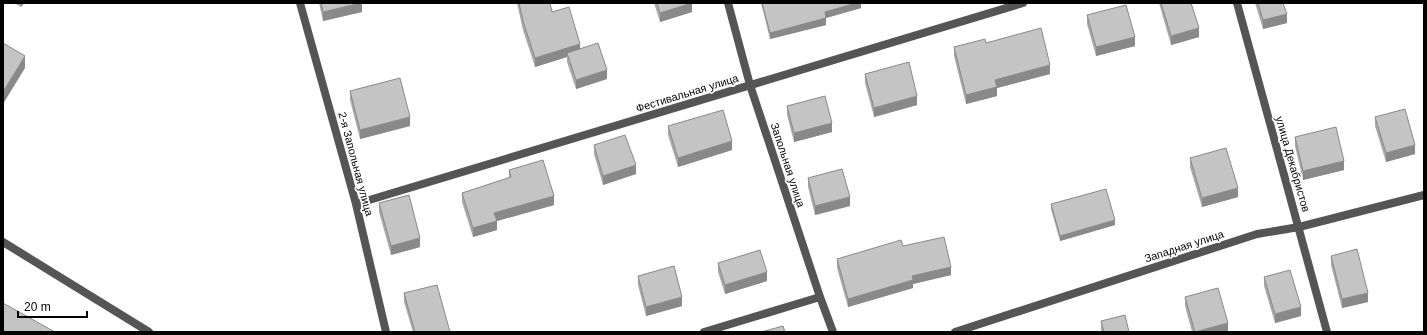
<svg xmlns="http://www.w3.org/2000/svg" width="1427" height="335" font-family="Arial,sans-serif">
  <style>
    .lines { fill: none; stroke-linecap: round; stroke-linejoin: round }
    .lane { stroke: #555; stroke-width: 8 }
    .street { stroke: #555; stroke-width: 8 }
    .wall { fill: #a9a9a9 }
    .shaded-wall { fill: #898989 }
    .building { fill: #c4c4c4; stroke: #898989 }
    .labels { text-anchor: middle; stroke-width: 3.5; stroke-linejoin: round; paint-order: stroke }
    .street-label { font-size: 11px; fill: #000; stroke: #fff }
  </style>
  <rect width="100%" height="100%" fill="#fff"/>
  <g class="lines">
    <!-- lane -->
    <path class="lane" d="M 3,242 L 149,332"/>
    <!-- street -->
    <path class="street" d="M 300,3 L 356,204 L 386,332
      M 728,3 L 750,85 L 820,297 L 833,332
      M 1237,3 L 1327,332
      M 356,204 L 1023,3
      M 704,332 L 820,297
      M 955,332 L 1257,234 L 1299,227 L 1424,195"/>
  </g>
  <!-- wall -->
  <path class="wall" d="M 14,3 L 24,3 L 21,7 Z
    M 319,3 L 362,3 L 362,12 L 323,21 Z
    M 517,3 L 550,3 L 552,12 L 580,48 L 607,79 L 576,89 L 567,62 L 567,57 L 535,67 L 523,30 Z
    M 654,3 L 692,3 L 692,12 L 660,22 Z
    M 761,3 L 861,3 L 861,8 L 826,18 L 826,25 L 770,39 Z
    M 1159,3 L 1191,3 L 1199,37 L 1171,45 Z
    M 1255,3 L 1283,3 L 1287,23 L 1263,29 Z
    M 1087,15 L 1135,46 L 1096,56 L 1087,24 Z
    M 986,43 L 1050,74 L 997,88 L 997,96 L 966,104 L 954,56 L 954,47 Z
    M 865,74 L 917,105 L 874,117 L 865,83 Z
    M 350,91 L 410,126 L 360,139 L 350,100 Z
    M 787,106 L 832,132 L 794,142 L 787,115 Z
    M 1375,117 L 1415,154 L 1386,162 L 1375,126 Z
    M 668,126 L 732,150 L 678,167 L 668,135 Z
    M 1295,137 L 1344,170 L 1303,180 L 1295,146 Z
    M 594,145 L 636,174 L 603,185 L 594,154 Z
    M 1190,158 L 1238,197 L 1202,207 L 1190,167 Z
    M 509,170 L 554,205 L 497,221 L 497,230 L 473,237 L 462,202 L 462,193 L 509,178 Z
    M 808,178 L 850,206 L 815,215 L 808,187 Z
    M 379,203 L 420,247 L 391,255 L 379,212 Z
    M 1051,204 L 1115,225 L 1060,241 L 1051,209 Z
    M 903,246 L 951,275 L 913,284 L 913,288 L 848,307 L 837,268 L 837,259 Z
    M 1331,256 L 1368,302 L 1342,308 L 1331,265 Z
    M 718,263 L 767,281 L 725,294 L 718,272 Z
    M 638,276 L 682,306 L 646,316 L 638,285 Z
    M 1264,277 L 1301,316 L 1275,323 L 1264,286 Z
    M 404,293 L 450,332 L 413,332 L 404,302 Z
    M 1185,297 L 1228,332 L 1192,332 L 1185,306 Z
    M 1101,321 L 1129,332 L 1101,332 Z"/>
  <!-- shaded-wall -->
  <path class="shaded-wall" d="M 21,3 L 24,3 L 21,7 Z
    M 362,3 L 362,12 L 323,21 L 323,12 Z
    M 692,3 L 692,12 L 660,22 L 660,13 Z
    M 856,3 L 861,3 L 861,8 L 826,18 L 826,25 L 770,39 L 770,33 L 825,12 Z
    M 1287,14 L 1287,23 L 1263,29 L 1263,20 Z
    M 1199,28 L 1199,37 L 1171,45 L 1171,36 Z
    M 1135,37 L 1135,46 L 1096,56 L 1096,47 Z
    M 580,44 L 580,53 L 567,53 L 567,57 L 535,67 L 535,58 Z
    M 25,56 L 25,68 L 3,104 L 3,92 Z
    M 1050,65 L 1050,74 L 997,88 L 997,96 L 966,104 L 966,95 L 995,80 Z
    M 607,70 L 607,79 L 576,89 L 576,80 Z
    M 917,96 L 917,105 L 874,117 L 874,108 Z
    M 410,117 L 410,126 L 360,139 L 360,130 Z
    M 832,123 L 832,132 L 794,142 L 794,133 Z
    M 732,141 L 732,150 L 678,167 L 678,158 Z
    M 1415,145 L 1415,154 L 1386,162 L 1386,153 Z
    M 1344,161 L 1344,170 L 1303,180 L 1303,171 Z
    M 636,165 L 636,174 L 603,185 L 603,176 Z
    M 1238,188 L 1238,197 L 1202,207 L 1202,198 Z
    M 554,196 L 554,205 L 497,221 L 497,230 L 473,237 L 473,228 L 494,213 Z
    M 850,197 L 850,206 L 815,215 L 815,206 Z
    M 1115,220 L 1115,225 L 1060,241 L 1060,236 Z
    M 420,238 L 420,247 L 391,255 L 391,246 Z
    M 951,267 L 951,275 L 913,284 L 913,288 L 848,307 L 848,299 L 912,276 Z
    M 767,272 L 767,281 L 725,294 L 725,285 Z
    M 1368,293 L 1368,302 L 1342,308 L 1342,299 Z
    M 682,297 L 682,306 L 646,316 L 646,307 Z
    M 1301,307 L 1301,316 L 1275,323 L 1275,314 Z
    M 1228,323 L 1228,332 L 1196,332 Z"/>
  <!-- building -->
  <path class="building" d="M 321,3 L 361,3 L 323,12 Z
    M 519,3 L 550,3 L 552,12 L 569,7 L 580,44 L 535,58 L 523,21 Z
    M 657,3 L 692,3 L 660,13 Z
    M 762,3 L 856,3 L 825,12 L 826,18 L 770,33 Z
    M 1161,3 L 1191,3 L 1199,28 L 1171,36 Z
    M 1258,3 L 1283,3 L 1287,14 L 1263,20 Z
    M 1126,5 L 1135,37 L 1096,47 L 1087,15 Z
    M 1041,28 L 1050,65 L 995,80 L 997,87 L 966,95 L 954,47 L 985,39 L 986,43 Z
    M 3,43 L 25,56 L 3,92 Z
    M 598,43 L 607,70 L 576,80 L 567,53 Z
    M 909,62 L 917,96 L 874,108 L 865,74 Z
    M 400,78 L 410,117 L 360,130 L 350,91 Z
    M 825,96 L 832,123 L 794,133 L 787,106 Z
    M 1405,109 L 1415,145 L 1386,153 L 1375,117 Z
    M 723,110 L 732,141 L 678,158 L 668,126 Z
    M 1336,127 L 1344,161 L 1303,171 L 1295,137 Z
    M 625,135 L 636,165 L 603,176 L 594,145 Z
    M 1226,148 L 1238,188 L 1202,198 L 1190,158 Z
    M 543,160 L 554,196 L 494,213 L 497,221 L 473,228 L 462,193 L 511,177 L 509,170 Z
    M 842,169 L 850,197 L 815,206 L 808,178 Z
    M 1106,189 L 1115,220 L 1060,236 L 1051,204 Z
    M 409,195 L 420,238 L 391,246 L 379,203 Z
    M 944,237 L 951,267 L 912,276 L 913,280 L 848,299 L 837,259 L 901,240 L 903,246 Z
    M 1357,249 L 1368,293 L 1342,299 L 1331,256 Z
    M 760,250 L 767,272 L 725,285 L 718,263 Z
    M 674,266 L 682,297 L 646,307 L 638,276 Z
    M 1290,270 L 1301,307 L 1275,314 L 1264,277 Z
    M 437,285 L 450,332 L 415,332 L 404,293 Z
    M 1218,288 L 1228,323 L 1195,332 L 1185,297 Z
    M 3,303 L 55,332 L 3,332 Z
    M 1125,315 L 1129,332 L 1104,332 L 1101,321 Z
    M 783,326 L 785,332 L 761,332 Z"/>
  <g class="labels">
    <!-- street labels -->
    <g class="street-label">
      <text transform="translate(687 93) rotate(-17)" y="4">Фестивальная улица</text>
      <text transform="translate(356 164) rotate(75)" y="4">2-я Запольная улица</text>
      <text transform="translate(1293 164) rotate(74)" y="4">улица Декабристов</text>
      <text transform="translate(788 165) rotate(72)" y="4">Запольная улица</text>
      <text transform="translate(1184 246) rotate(-18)" y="4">Западная улица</text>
    </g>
  </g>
  <!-- border -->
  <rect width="1427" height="335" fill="none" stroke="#000000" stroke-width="8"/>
  <!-- scale -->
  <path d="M18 311v6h69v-6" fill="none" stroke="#000000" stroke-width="2"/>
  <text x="24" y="311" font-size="12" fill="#000000" stroke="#ffffff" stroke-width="3" paint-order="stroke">20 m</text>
</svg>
